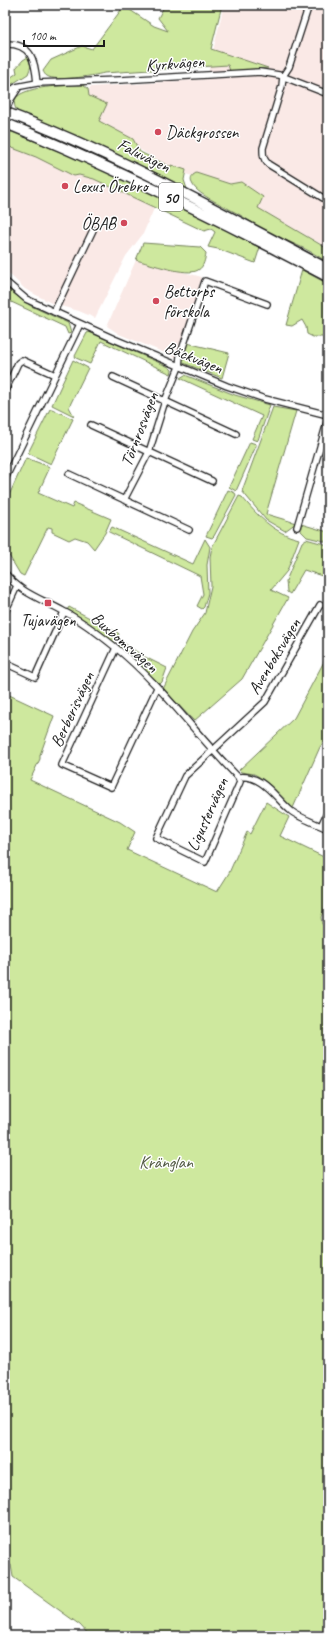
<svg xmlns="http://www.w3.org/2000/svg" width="333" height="1641" font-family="Caveat,sans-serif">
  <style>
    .built { fill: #fae9e6 }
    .green { fill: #cee89e; stroke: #75825d }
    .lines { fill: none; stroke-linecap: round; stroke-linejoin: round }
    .minor-casing { stroke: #1c1c1c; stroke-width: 8 }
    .trunk-casing { stroke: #1c1c1c; stroke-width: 12 }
    .minor { stroke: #fff; stroke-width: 5.5 }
    .trunk { stroke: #fff; stroke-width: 9 }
    .poi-dot { fill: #d1495b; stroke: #fff; stroke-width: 1.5 }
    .labels { text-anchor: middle; stroke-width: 3; stroke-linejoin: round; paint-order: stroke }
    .shield { fill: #fff; stroke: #606060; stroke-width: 1 }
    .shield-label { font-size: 16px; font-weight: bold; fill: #1c1c1c }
    .street-label { font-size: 17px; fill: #1c1c1c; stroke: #fff }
    .poi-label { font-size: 17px; fill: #1c1c1c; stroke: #fff; text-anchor: start }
    .park-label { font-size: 17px; fill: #515943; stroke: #fff }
  </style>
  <rect width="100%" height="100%" fill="#fff"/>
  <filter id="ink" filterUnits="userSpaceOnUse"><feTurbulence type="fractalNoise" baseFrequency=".025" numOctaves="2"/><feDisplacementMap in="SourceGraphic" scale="8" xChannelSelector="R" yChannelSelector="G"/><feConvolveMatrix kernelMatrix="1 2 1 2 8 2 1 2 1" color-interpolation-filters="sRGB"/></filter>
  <g filter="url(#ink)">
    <!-- built -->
    <path class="built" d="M 224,5 L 328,5 L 328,248 L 254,207 L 241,188 L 181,173 L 81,116 L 90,87 L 209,79 L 209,67 Z
      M 6,144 L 156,204 L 143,234 L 126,256 L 95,318 L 79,311 L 53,304 L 25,289 L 5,270 Z
      M 136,260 L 202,277 L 177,358 L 119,334 L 107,326 Z"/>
    <!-- green -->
    <path class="green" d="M 165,5 L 222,5 L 211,49 L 268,68 L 230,71 L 228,65 L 104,73 C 93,76 55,82 47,76 C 45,75 44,73 43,71 L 51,60 L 82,46 L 92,49 L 124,6 L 154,26 L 168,31 L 158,18 Z
      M 28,57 L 31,66 L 28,74 L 9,86 L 5,91 L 5,79 L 7,80 L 17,73 L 16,68 L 23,60 Z
      M 83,85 L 88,89 L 89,96 L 107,104 L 99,121 L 133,139 L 140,152 L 171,167 L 171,165 L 186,170 L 184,180 L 187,189 L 17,111 C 0,84 71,86 83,85 Z
      M 12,132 L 95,166 L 173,203 L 260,247 L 255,263 L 218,249 L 208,247 L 215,232 L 211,229 L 204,231 L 94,179 L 79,175 L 74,176 L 36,157 L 7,146 L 5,148 L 5,134 Z
      M 196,173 L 230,184 L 241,182 L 263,197 L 258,208 L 328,249 L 328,263 C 309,248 287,242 266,231 C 253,224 242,215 229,209 C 219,203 196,194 192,183 C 190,180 192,177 193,175 Z
      M 143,243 L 200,247 L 206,253 C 205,259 204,267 198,270 C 188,277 148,263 136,260 Z
      M 302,270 L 328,284 L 328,337 L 313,337 L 307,334 L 306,327 L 302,320 L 292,326 L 286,325 Z
      M 5,287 L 31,306 L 68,323 L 71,333 L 68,334 L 65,327 L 7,300 L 5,303 Z
      M 89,332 L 169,367 L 172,370 L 171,374 L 101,341 L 90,364 L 76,358 L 75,356 L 87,333 Z
      M 187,343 L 229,353 L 222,378 L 181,362 Z
      M 73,360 L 88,368 L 69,407 L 74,416 L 52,405 Z
      M 185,375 L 235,395 L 270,405 L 258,440 L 257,441 L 252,439 L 262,416 L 180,378 Z
      M 273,407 L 296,411 L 266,514 L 296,523 L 285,531 L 266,520 L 242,491 Z
      M 50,409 L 52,409 L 73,419 L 51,464 L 28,453 Z
      M 250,442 L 256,444 L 256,446 L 236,491 L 229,487 Z
      M 26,458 L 50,467 L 38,493 L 72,508 L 74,503 L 111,519 L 105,533 L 94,549 L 87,541 L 75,537 L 69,540 L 52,532 L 52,528 L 48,527 L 24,576 L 20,574 L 5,549 L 5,504 Z
      M 228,490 L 235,493 L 236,495 L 214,536 L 212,538 L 206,536 Z
      M 239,496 L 242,497 C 258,516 273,533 299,539 L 287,571 L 271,590 L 288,598 L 242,679 L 194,721 L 163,689 L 192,632 L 205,613 L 211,586 L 210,557 L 212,547 Z
      M 301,524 L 328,532 L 328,542 L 307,537 L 301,531 Z
      M 112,527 L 193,564 L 205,539 L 210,547 L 207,565 L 208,593 L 204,607 L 202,609 L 197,606 L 203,594 L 200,576 L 109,532 Z
      M 306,539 L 328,545 L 328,578 L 304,570 L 290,594 L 287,592 L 286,581 L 302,542 Z
      M 69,607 L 118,633 L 119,634 L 114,643 L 87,622 L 67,610 Z
      M 122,642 L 143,656 L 167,668 L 162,682 L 158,686 L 119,646 Z
      M 328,654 L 328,736 L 320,747 L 293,808 C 282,797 269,781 254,774 C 250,773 245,773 241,772 L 239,770 L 294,718 Z
      M 5,693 L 54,716 L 40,755 L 40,759 L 30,780 L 120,822 L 135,832 L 127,850 L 217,892 L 229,873 L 247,832 L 250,834 L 266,802 L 289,817 L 280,836 L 328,859 L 328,900 L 321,917 L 322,924 L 328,930 L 328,1636 L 90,1636 L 80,1625 L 13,1577 L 11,1565 L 5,1562 Z"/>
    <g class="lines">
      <!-- minor casing -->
      <g class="minor-casing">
        <path id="minor" d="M 309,5 L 289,67 L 283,76 L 282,86 L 263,148 C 263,155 263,159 268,164 L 328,201
          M 5,44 C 32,43 35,61 37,83
          M 5,97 L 10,91 L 16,87 L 37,83 L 120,80 L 260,72 L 279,75 L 328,94
          M 5,112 L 11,99 L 19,87
          M 5,281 L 26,299 L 114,339 L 227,386 L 265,399 L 328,415
          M 54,312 L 93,230
          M 113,377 L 236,434
          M 5,391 L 18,363 L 22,360 L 55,375
          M 91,425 L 212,481
          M 69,474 L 189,530
          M 5,479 L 80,324
          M 124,500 L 149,452 L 165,401 L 179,367 L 180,356 L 205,281 L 267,304
          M 297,527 L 328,419
          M 5,573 C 20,593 42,599 63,611 C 82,621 99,634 115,647 C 162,685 196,735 238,777 L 240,782 L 205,862 L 156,838 L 185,776 L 265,702 L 320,605
          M 5,612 L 17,586
          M 116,648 L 62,765 L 111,787 L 157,688
          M 5,663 L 35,677 L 64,612
          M 238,777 C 263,774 275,798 291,811 C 300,818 317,824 328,829
          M 321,826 L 328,811"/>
      </g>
      <!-- trunk casing -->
      <g class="trunk-casing">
        <path id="trunk" d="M 5,112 C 117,154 222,213 328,269
          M 5,123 C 116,168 222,221 328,277"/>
      </g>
      <!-- minor -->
      <use href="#minor" class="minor"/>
      <!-- trunk -->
      <use href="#trunk" class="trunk"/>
    </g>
  </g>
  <!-- markers -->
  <g class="poi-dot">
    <circle cx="158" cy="132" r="4"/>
    <circle cx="65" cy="186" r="4"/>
    <circle cx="124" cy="223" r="4"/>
    <circle cx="156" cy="301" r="4"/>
    <rect x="44" y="599" width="8" height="8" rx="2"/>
  </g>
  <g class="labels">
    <!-- shield labels -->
    <rect class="shield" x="159" y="183" width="24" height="28" rx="3"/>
    <g class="shield-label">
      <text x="171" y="203">50</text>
    </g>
    <!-- street labels -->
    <g class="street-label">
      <text transform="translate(175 63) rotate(-4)" y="6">Kyrkvägen</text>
      <text transform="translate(144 155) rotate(26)" y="6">Faluvägen</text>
      <text transform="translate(194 357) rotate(22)" y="6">Bäckvägen</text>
      <text transform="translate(139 429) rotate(-69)" y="6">Törnrosvägen</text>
      <text transform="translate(125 642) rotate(41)" y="6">Buxbomsvägen</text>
      <text transform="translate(274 656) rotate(-59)" y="6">Avenboksvägen</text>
      <text transform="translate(72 709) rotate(-65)" y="6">Berberisvägen</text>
      <text transform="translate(207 814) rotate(-66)" y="6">Ligustervägen</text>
    </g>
    <!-- poi labels -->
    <g class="poi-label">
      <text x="166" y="138">Däckgrossen</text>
      <text x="73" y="192">Lexus Örebro</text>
      <text x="116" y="229" text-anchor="end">ÖBAB</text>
      <text x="164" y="297">Bettorps<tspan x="164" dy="20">förskola</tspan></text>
      <text x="48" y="626" text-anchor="middle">Tujavägen</text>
    </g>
    <!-- park labels -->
    <g class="park-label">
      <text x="166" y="1168">Kränglan</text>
    </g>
  </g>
  <!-- margin -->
  <rect width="333" height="1641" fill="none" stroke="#fff" stroke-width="20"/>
  <rect x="10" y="10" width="313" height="1621" fill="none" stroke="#1c1c1c" stroke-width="1.5" filter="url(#ink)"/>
  <!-- scale -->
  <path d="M24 40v6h80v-6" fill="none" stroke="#1c1c1c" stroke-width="2"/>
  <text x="30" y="40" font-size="12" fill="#1c1c1c" stroke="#ffffff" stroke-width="3" paint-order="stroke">100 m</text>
</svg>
